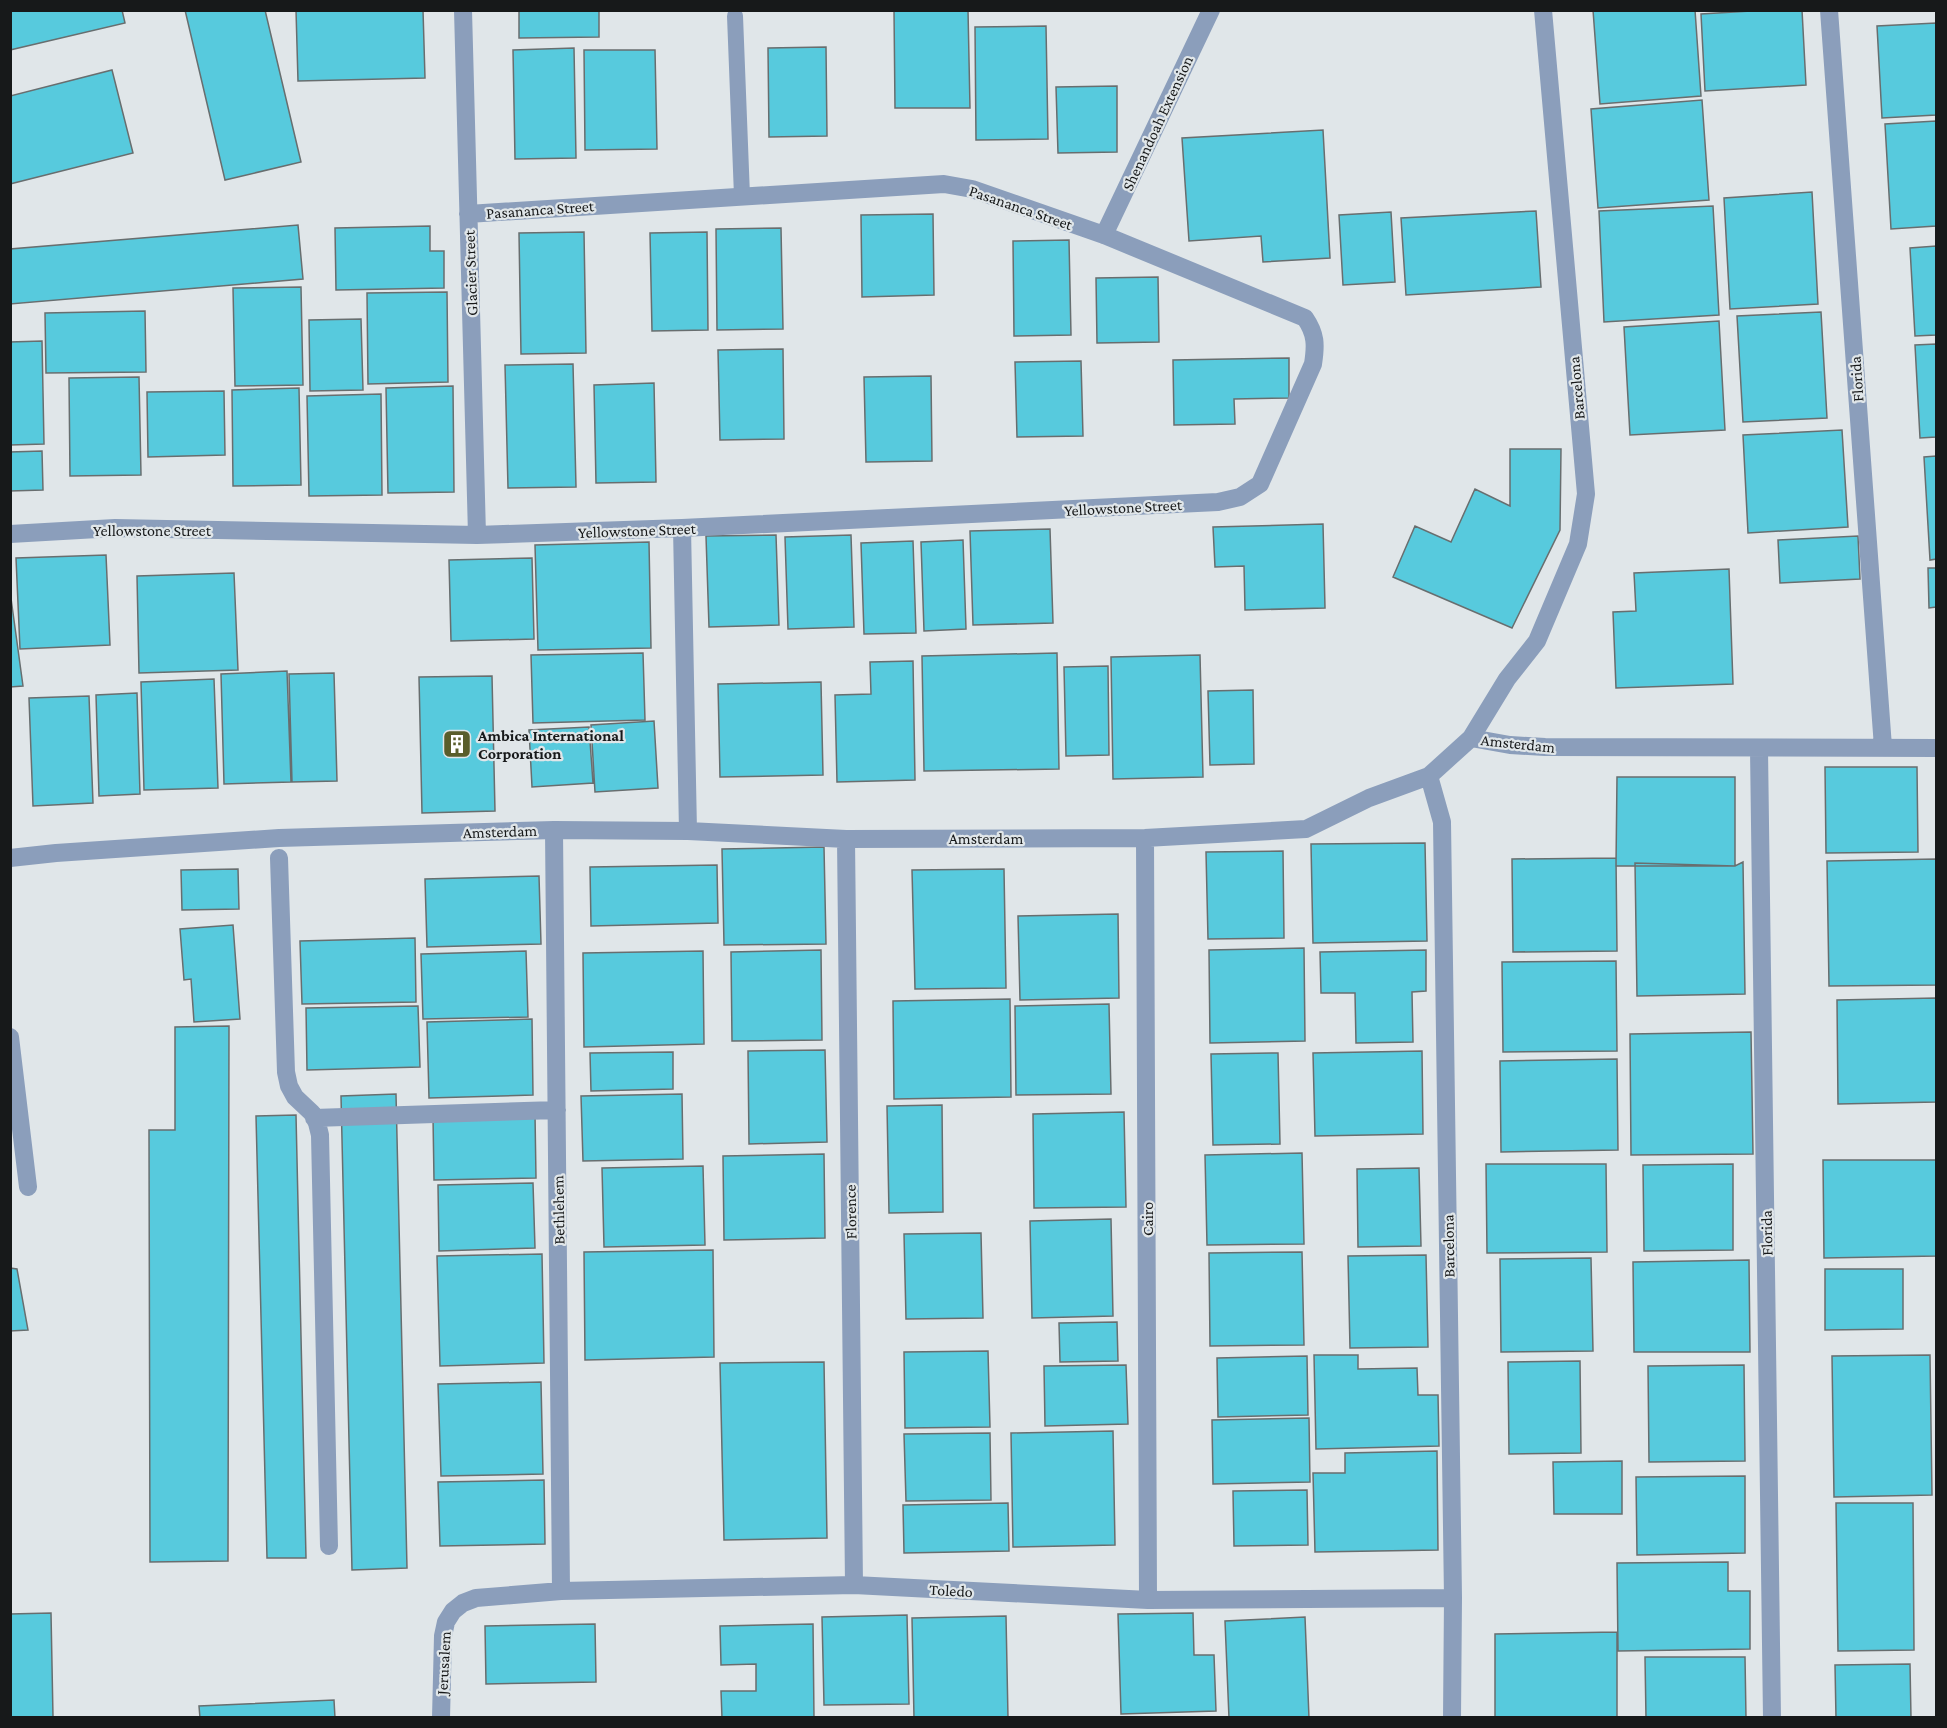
<svg xmlns="http://www.w3.org/2000/svg" width="1947" height="1728" font-family="'Crimson Pro',serif">
  <style>
    .building { fill: #57cadd; stroke: #686e6f; stroke-width: 1.5 }
    .lines { fill: none; stroke-linecap: round; stroke-linejoin: round }
    .lane { stroke: #8b9ebb; stroke-width: 16 }
    .street { stroke: #8b9ebb; stroke-width: 18 }
    .labels { text-anchor: middle; stroke-width: 4.5; stroke-linejoin: round; paint-order: stroke }
    .street-label { font-size: 16px; fill: #17191a; stroke: #e0e6e9 }
    .poi-label { font-size: 16px; font-weight: bold; fill: #17191a; stroke: #e0e6e9; text-anchor: start }
  </style>
  <rect width="100%" height="100%" fill="#e0e6e9"/>
  <!-- building -->
  <path class="building" d="M 10,10 L 122,10 L 125,23 L 10,50 Z
    M 185,10 L 265,10 L 301,162 L 225,180 Z
    M 296,10 L 423,10 L 425,78 L 298,81 Z
    M 519,10 L 599,10 L 599,37 L 519,38 Z
    M 894,10 L 968,10 L 970,108 L 895,108 Z
    M 1593,10 L 1695,10 L 1701,96 L 1600,104 Z
    M 1768,10 L 1802,10 L 1806,85 L 1705,91 L 1701,14 Z
    M 1936,23 L 1936,115 L 1882,118 L 1877,26 Z
    M 1046,26 L 1048,139 L 976,140 L 975,27 Z
    M 826,47 L 827,136 L 769,137 L 768,48 Z
    M 574,48 L 576,158 L 515,159 L 513,50 Z
    M 584,50 L 655,50 L 657,149 L 585,150 Z
    M 112,70 L 133,153 L 10,184 L 10,96 Z
    M 1117,86 L 1117,152 L 1058,153 L 1056,87 Z
    M 1702,100 L 1709,200 L 1598,208 L 1591,109 Z
    M 1936,121 L 1936,226 L 1891,229 L 1885,124 Z
    M 1323,130 L 1330,258 L 1263,262 L 1261,236 L 1189,241 L 1182,138 Z
    M 1812,192 L 1818,304 L 1730,309 L 1724,198 Z
    M 1713,206 L 1719,315 L 1604,322 L 1599,211 Z
    M 1536,211 L 1541,287 L 1406,295 L 1401,218 Z
    M 1391,212 L 1395,282 L 1343,285 L 1339,215 Z
    M 933,214 L 934,295 L 862,297 L 861,215 Z
    M 298,225 L 303,279 L 10,304 L 10,249 Z
    M 430,226 L 430,251 L 444,251 L 444,288 L 336,290 L 335,228 Z
    M 781,228 L 783,329 L 717,330 L 716,229 Z
    M 584,232 L 586,353 L 521,354 L 519,233 Z
    M 707,232 L 708,330 L 652,331 L 650,233 Z
    M 1069,240 L 1071,335 L 1014,336 L 1013,241 Z
    M 1936,246 L 1936,335 L 1915,336 L 1910,248 Z
    M 1158,277 L 1159,342 L 1097,343 L 1096,278 Z
    M 301,287 L 303,385 L 235,386 L 233,288 Z
    M 447,292 L 448,382 L 368,384 L 367,293 Z
    M 145,311 L 146,372 L 46,373 L 45,313 Z
    M 1821,312 L 1827,418 L 1743,422 L 1737,316 Z
    M 361,319 L 363,390 L 310,391 L 309,320 Z
    M 1719,321 L 1725,430 L 1630,435 L 1624,327 Z
    M 42,341 L 44,444 L 10,445 L 10,342 Z
    M 1936,344 L 1936,437 L 1920,438 L 1915,345 Z
    M 783,349 L 784,439 L 720,440 L 718,350 Z
    M 1289,358 L 1289,398 L 1234,399 L 1235,424 L 1174,425 L 1173,360 Z
    M 1081,361 L 1083,436 L 1017,437 L 1015,362 Z
    M 573,364 L 576,487 L 508,488 L 505,365 Z
    M 931,376 L 932,461 L 866,462 L 864,377 Z
    M 139,377 L 141,475 L 70,476 L 69,378 Z
    M 654,383 L 656,482 L 596,483 L 594,385 Z
    M 453,386 L 454,492 L 388,493 L 386,388 Z
    M 299,388 L 301,485 L 233,486 L 232,390 Z
    M 224,391 L 225,455 L 148,457 L 147,392 Z
    M 381,394 L 382,495 L 309,496 L 307,396 Z
    M 1842,430 L 1848,527 L 1748,533 L 1743,435 Z
    M 1510,449 L 1561,449 L 1560,530 L 1512,628 L 1393,577 L 1415,526 L 1451,542 L 1475,489 L 1510,506 Z
    M 42,451 L 43,490 L 10,491 L 10,452 Z
    M 1936,456 L 1936,559 L 1930,560 L 1924,457 Z
    M 1323,524 L 1325,608 L 1245,610 L 1244,566 L 1215,567 L 1213,527 Z
    M 1050,529 L 1053,623 L 973,625 L 970,531 Z
    M 776,535 L 779,625 L 709,627 L 706,536 Z
    M 851,535 L 854,627 L 788,629 L 785,537 Z
    M 1858,536 L 1860,579 L 1780,583 L 1778,540 Z
    M 963,540 L 966,629 L 924,631 L 921,542 Z
    M 913,541 L 916,633 L 864,634 L 861,543 Z
    M 649,542 L 651,648 L 538,650 L 535,545 Z
    M 106,555 L 110,645 L 20,649 L 16,558 Z
    M 532,558 L 534,639 L 451,641 L 449,560 Z
    M 1928,568 L 1936,568 L 1936,607 L 1929,608 Z
    M 1729,569 L 1733,684 L 1616,688 L 1613,612 L 1636,611 L 1634,573 Z
    M 234,573 L 238,670 L 139,673 L 137,576 Z
    M 10,591 L 23,686 L 10,687 Z
    M 643,653 L 645,720 L 533,723 L 531,655 Z
    M 1057,653 L 1059,769 L 924,771 L 922,656 Z
    M 1200,655 L 1203,777 L 1113,779 L 1111,657 Z
    M 913,661 L 915,780 L 837,782 L 835,695 L 871,694 L 870,662 Z
    M 1108,666 L 1109,755 L 1066,756 L 1064,667 Z
    M 287,671 L 291,782 L 224,784 L 221,674 Z
    M 334,673 L 337,781 L 292,782 L 289,674 Z
    M 492,676 L 495,811 L 422,813 L 419,677 Z
    M 214,679 L 218,788 L 144,790 L 141,682 Z
    M 821,682 L 823,775 L 720,777 L 718,684 Z
    M 1253,690 L 1254,764 L 1210,765 L 1208,691 Z
    M 137,693 L 140,794 L 99,796 L 96,695 Z
    M 89,696 L 93,803 L 33,806 L 29,698 Z
    M 654,721 L 658,788 L 595,792 L 591,725 Z
    M 589,727 L 593,783 L 532,787 L 529,730 Z
    M 1825,767 L 1917,767 L 1918,852 L 1826,853 Z
    M 1617,777 L 1735,777 L 1735,866 L 1616,866 Z
    M 1425,843 L 1427,941 L 1313,943 L 1311,844 Z
    M 824,847 L 826,944 L 724,945 L 722,849 Z
    M 1283,851 L 1284,938 L 1208,939 L 1206,852 Z
    M 1616,858 L 1617,951 L 1513,952 L 1512,859 Z
    M 1936,859 L 1936,985 L 1829,986 L 1827,861 Z
    M 1743,862 L 1745,994 L 1637,996 L 1635,863 L 1735,866 Z
    M 717,865 L 718,923 L 591,926 L 590,867 Z
    M 238,869 L 239,909 L 182,910 L 181,870 Z
    M 1004,869 L 1006,988 L 915,989 L 912,870 Z
    M 539,876 L 541,944 L 427,947 L 425,879 Z
    M 1118,914 L 1119,998 L 1020,1000 L 1018,916 Z
    M 233,925 L 240,1019 L 194,1022 L 191,979 L 184,980 L 180,929 Z
    M 415,938 L 416,1002 L 302,1004 L 300,941 Z
    M 1304,948 L 1305,1041 L 1210,1043 L 1209,950 Z
    M 821,950 L 822,1040 L 732,1041 L 731,952 Z
    M 1426,950 L 1426,991 L 1412,992 L 1413,1042 L 1356,1043 L 1355,993 L 1321,993 L 1320,952 Z
    M 526,951 L 528,1017 L 423,1019 L 421,954 Z
    M 703,951 L 704,1044 L 584,1047 L 583,953 Z
    M 1616,961 L 1617,1051 L 1503,1052 L 1502,962 Z
    M 1936,998 L 1936,1102 L 1838,1104 L 1837,1000 Z
    M 1010,999 L 1011,1097 L 894,1099 L 893,1001 Z
    M 1109,1004 L 1111,1094 L 1016,1095 L 1015,1006 Z
    M 418,1006 L 420,1067 L 307,1070 L 306,1008 Z
    M 532,1019 L 533,1095 L 429,1098 L 427,1022 Z
    M 229,1026 L 228,1561 L 150,1562 L 149,1130 L 175,1130 L 175,1027 Z
    M 1751,1032 L 1753,1154 L 1631,1155 L 1630,1034 Z
    M 825,1050 L 827,1142 L 749,1144 L 748,1051 Z
    M 1422,1051 L 1423,1134 L 1315,1136 L 1313,1053 Z
    M 673,1052 L 673,1089 L 591,1091 L 590,1053 Z
    M 1278,1053 L 1280,1144 L 1213,1145 L 1211,1054 Z
    M 1617,1059 L 1618,1150 L 1501,1152 L 1500,1061 Z
    M 396,1094 L 407,1568 L 352,1570 L 341,1096 Z
    M 682,1094 L 683,1159 L 583,1161 L 581,1096 Z
    M 942,1105 L 943,1212 L 889,1213 L 887,1106 Z
    M 1124,1112 L 1126,1207 L 1034,1208 L 1033,1114 Z
    M 535,1114 L 536,1178 L 434,1180 L 433,1117 Z
    M 296,1115 L 306,1558 L 267,1558 L 256,1116 Z
    M 1302,1153 L 1304,1244 L 1207,1245 L 1205,1155 Z
    M 824,1154 L 825,1238 L 724,1240 L 723,1156 Z
    M 1823,1160 L 1936,1160 L 1936,1256 L 1824,1258 Z
    M 1486,1164 L 1606,1164 L 1607,1252 L 1487,1253 Z
    M 1733,1164 L 1733,1250 L 1644,1251 L 1643,1165 Z
    M 703,1166 L 705,1245 L 604,1247 L 602,1168 Z
    M 1419,1168 L 1421,1246 L 1358,1247 L 1357,1169 Z
    M 533,1183 L 535,1248 L 439,1251 L 438,1185 Z
    M 1111,1219 L 1113,1316 L 1032,1318 L 1030,1221 Z
    M 981,1233 L 983,1318 L 906,1319 L 904,1234 Z
    M 713,1250 L 714,1357 L 585,1360 L 584,1252 Z
    M 1302,1252 L 1304,1345 L 1210,1346 L 1209,1253 Z
    M 542,1254 L 544,1363 L 440,1366 L 437,1256 Z
    M 1426,1255 L 1428,1347 L 1350,1348 L 1348,1256 Z
    M 1591,1258 L 1593,1351 L 1501,1352 L 1500,1259 Z
    M 1749,1260 L 1750,1352 L 1634,1352 L 1633,1262 Z
    M 10,1268 L 17,1269 L 28,1330 L 10,1331 Z
    M 1825,1269 L 1903,1269 L 1903,1329 L 1825,1330 Z
    M 1117,1322 L 1118,1361 L 1060,1362 L 1059,1323 Z
    M 988,1351 L 990,1427 L 905,1428 L 904,1352 Z
    M 1314,1355 L 1358,1355 L 1358,1369 L 1417,1368 L 1418,1395 L 1438,1395 L 1439,1446 L 1316,1449 Z
    M 1930,1355 L 1932,1495 L 1834,1497 L 1832,1356 Z
    M 1307,1356 L 1308,1415 L 1218,1417 L 1217,1358 Z
    M 1580,1361 L 1581,1453 L 1509,1454 L 1508,1362 Z
    M 824,1362 L 827,1538 L 724,1540 L 720,1363 Z
    M 1126,1365 L 1128,1424 L 1045,1426 L 1044,1366 Z
    M 1744,1365 L 1745,1461 L 1649,1462 L 1648,1366 Z
    M 541,1382 L 543,1474 L 441,1476 L 438,1384 Z
    M 1309,1418 L 1310,1482 L 1213,1484 L 1212,1420 Z
    M 1113,1431 L 1115,1545 L 1013,1547 L 1011,1433 Z
    M 990,1433 L 991,1500 L 906,1501 L 904,1434 Z
    M 1437,1451 L 1438,1550 L 1315,1552 L 1313,1473 L 1345,1473 L 1345,1453 Z
    M 1622,1461 L 1622,1514 L 1554,1514 L 1553,1462 Z
    M 1745,1476 L 1745,1553 L 1637,1555 L 1636,1477 Z
    M 544,1480 L 545,1544 L 440,1546 L 438,1482 Z
    M 1307,1490 L 1308,1545 L 1234,1546 L 1233,1491 Z
    M 1008,1503 L 1009,1551 L 904,1553 L 903,1505 Z
    M 1836,1503 L 1913,1503 L 1914,1650 L 1838,1651 Z
    M 1728,1562 L 1728,1591 L 1750,1591 L 1750,1649 L 1618,1651 L 1617,1563 Z
    M 51,1613 L 53,1717 L 10,1718 L 10,1614 Z
    M 1193,1613 L 1194,1655 L 1214,1655 L 1216,1711 L 1121,1714 L 1118,1614 Z
    M 907,1615 L 909,1704 L 824,1705 L 822,1617 Z
    M 1006,1616 L 1008,1718 L 914,1718 L 912,1618 Z
    M 1305,1617 L 1309,1718 L 1229,1718 L 1225,1621 Z
    M 595,1624 L 596,1682 L 486,1684 L 485,1626 Z
    M 813,1624 L 814,1718 L 722,1718 L 721,1691 L 756,1691 L 756,1664 L 721,1665 L 720,1626 Z
    M 1617,1632 L 1617,1718 L 1495,1718 L 1495,1634 Z
    M 1645,1657 L 1745,1657 L 1746,1718 L 1646,1718 Z
    M 1910,1664 L 1911,1718 L 1836,1718 L 1835,1665 Z
    M 334,1700 L 335,1718 L 200,1718 L 199,1706 Z"/>
  <g class="lines">
    <!-- lane -->
    <path class="lane" d="M 735,16 L 742,196"/>
    <!-- street -->
    <path class="street" d="M 463,10 L 477,535
      M 1829,10 L 1883,747
      M 1104,235 L 1211,10
      M 682,528 L 688,831
      M 10,534 L 115,528 L 477,535 L 682,528 L 1218,502 L 1240,497 L 1260,484 L 1313,364 C 1316,345 1316,334 1305,318 L 1104,235 L 972,189 L 944,184 L 468,214
      M 1471,738 L 1510,745 L 1545,747 L 1936,748
      M 1759,749 L 1772,1718
      M 1429,776 L 1442,822 L 1453,1598 L 1452,1718
      M 554,830 L 561,1591
      M 1145,838 L 1148,1600
      M 846,839 L 854,1585
      M 10,858 L 56,853 L 279,838 L 554,830 L 688,831 L 846,839 L 1145,838 L 1306,829 L 1369,798 L 1429,776 L 1471,738 L 1507,679 L 1537,641 L 1578,544 L 1586,494 L 1543,10
      M 279,858 L 286,1072 L 289,1086 L 295,1097 L 312,1113 L 317,1123 L 320,1135 L 329,1546
      M 10,1037 L 28,1187
      M 314,1118 L 557,1110
      M 441,1718 L 443,1636 L 446,1622 L 453,1611 L 463,1603 L 476,1598 L 561,1591 L 854,1585 L 1148,1600 L 1453,1598"/>
  </g>
  <!-- icons -->
  <defs>
    <g id="building-square" transform="scale(1.5)"><rect x="-9" y="-9" width="18" height="18" rx="4" fill="#595d2b" stroke="#e0e6e9"/><path d="M-4-6H4V6H1V3H-1V6H-4ZM-2.5-4.3h1.7v1.8h-1.7ZM.8-4.3h1.7v1.8H.8ZM-2.5-1h1.7V.8h-1.7ZM.8-1h1.7V.8H.8Z" fill="#fff"/></g>
  </defs>
  <g fill-rule="evenodd">
    <use href="#building-square" x="457" y="744"/>
  </g>
  <g class="labels">
    <!-- street labels -->
    <g class="street-label">
      <text transform="translate(1157 123) rotate(-65)" y="6">Shenandoah Extension</text>
      <text transform="translate(1021 207) rotate(19)" y="6">Pasananca Street</text>
      <text transform="translate(540 209) rotate(-4)" y="6">Pasananca Street</text>
      <text transform="translate(470 273) rotate(-92)" y="6">Glacier Street</text>
      <text transform="translate(1856 379) rotate(-94)" y="6">Florida</text>
      <text transform="translate(1576 388) rotate(-95)" y="6">Barcelona</text>
      <text transform="translate(1123 507) rotate(-3)" y="6">Yellowstone Street</text>
      <text x="152" y="536">Yellowstone Street</text>
      <text transform="translate(637 530) rotate(-2)" y="6">Yellowstone Street</text>
      <text transform="translate(1518 743) rotate(6)" y="6">Amsterdam</text>
      <text transform="translate(500 831) rotate(-2)" y="6">Amsterdam</text>
      <text x="986" y="844">Amsterdam</text>
      <text transform="translate(558 1210) rotate(-91)" y="6">Bethlehem</text>
      <text transform="translate(850 1212) rotate(-91)" y="6">Florence</text>
      <text transform="translate(1147 1219) rotate(-90)" y="6">Cairo</text>
      <text transform="translate(1766 1233) rotate(-91)" y="6">Florida</text>
      <text transform="translate(1448 1246) rotate(-91)" y="6">Barcelona</text>
      <text transform="translate(951 1590) rotate(3)" y="6">Toledo</text>
      <text transform="translate(443 1663) rotate(-87)" y="6">Jerusalem</text>
    </g>
    <!-- poi labels -->
    <g class="poi-label">
      <text x="478" y="741">Ambica International<tspan x="478" dy="18">Corporation</tspan></text>
    </g>
  </g>
  <!-- border -->
  <rect width="1947" height="1728" fill="none" stroke="#17191a" stroke-width="24"/>
</svg>
